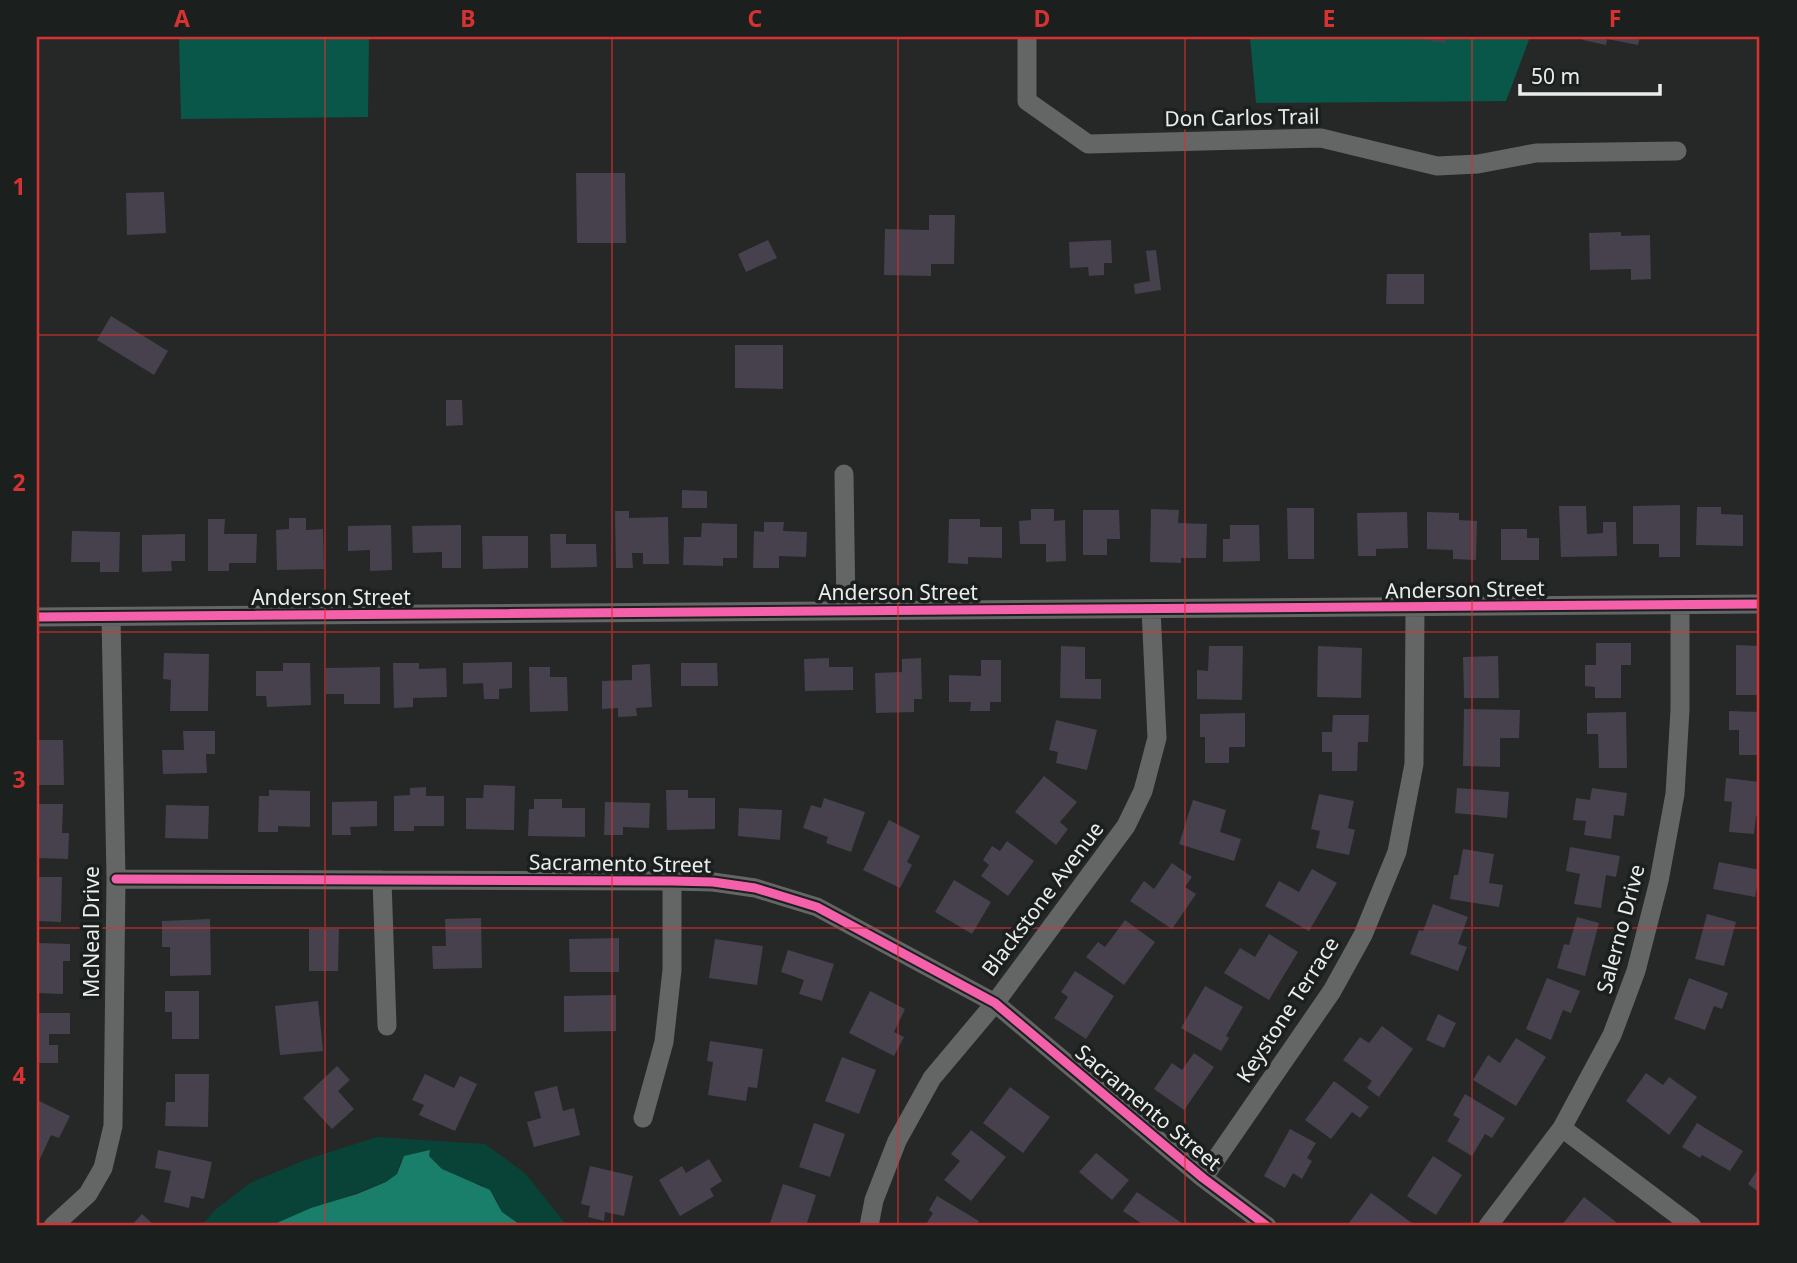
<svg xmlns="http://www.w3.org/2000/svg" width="1797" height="1263" font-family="'Noto Sans',sans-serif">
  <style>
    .green { fill: #094237 }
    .forest { fill: #085748 }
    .water { fill: #1a7f6a }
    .building { fill: #46414c }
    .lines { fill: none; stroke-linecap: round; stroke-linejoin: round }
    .minor { stroke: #646565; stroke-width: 19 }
    .cycleway-casing { stroke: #1b201e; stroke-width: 13 }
    .cycleway { stroke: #f560ab; stroke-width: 9 }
    .grid { fill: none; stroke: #d73232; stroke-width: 2; stroke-opacity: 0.55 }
    .labels { text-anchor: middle; stroke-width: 7; stroke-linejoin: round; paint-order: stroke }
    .street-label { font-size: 21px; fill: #e9edec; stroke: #1b201e }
    .neatline { fill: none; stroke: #d73232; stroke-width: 2.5 }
    .grid-label { font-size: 23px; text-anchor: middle; font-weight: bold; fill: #d73232 }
  </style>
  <rect width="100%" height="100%" fill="#252827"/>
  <!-- green -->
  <path class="green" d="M 377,1137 L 485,1144 L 525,1173 L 567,1226 L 522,1226 L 502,1212 L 496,1199 L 482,1185 L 466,1181 L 442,1169 L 429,1156 L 430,1151 L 401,1161 L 397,1174 L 386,1182 L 270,1226 L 201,1226 L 215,1210 L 250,1183 L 305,1160 Z"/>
  <!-- forest -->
  <path class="forest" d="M 179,37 L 369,37 L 368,117 L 181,119 Z
    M 1250,37 L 1530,37 L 1506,101 L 1256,103 Z"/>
  <!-- water -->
  <path class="water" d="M 430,1150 L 429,1156 L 442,1169 L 490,1190 L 502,1212 L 522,1226 L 270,1226 L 311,1208 L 357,1194 L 386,1182 L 397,1174 L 404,1156 Z"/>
  <!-- building -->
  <path class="building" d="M 1420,37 L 1446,37 L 1445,43 L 1420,39 Z
    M 1583,37 L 1640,37 L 1638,45 L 1607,39 L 1606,45 L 1583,40 Z
    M 576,173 L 625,173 L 626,243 L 577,243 Z
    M 164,192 L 166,233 L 127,235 L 126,193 Z
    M 929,215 L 955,215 L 954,264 L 931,264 L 931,276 L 884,275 L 885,229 L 929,230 Z
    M 1621,232 L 1621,236 L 1650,235 L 1651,279 L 1631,280 L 1631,269 L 1590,270 L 1589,233 Z
    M 768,240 L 777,258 L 746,272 L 738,254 Z
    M 1111,240 L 1112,263 L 1104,263 L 1104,275 L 1089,276 L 1088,267 L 1070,268 L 1069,242 Z
    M 1156,250 L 1161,290 L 1135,294 L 1134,284 L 1150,281 L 1146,251 Z
    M 1387,274 L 1424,274 L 1424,304 L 1386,304 Z
    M 111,316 L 168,351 L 154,375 L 97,340 Z
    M 735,345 L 783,345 L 783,389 L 735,388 Z
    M 446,400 L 462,400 L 463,425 L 446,426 Z
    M 682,490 L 707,491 L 707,508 L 682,508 Z
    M 1680,505 L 1680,557 L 1659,557 L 1659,544 L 1633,544 L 1633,506 Z
    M 1559,506 L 1586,506 L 1587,534 L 1603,533 L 1603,522 L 1616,522 L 1617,556 L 1561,557 Z
    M 1697,507 L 1721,507 L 1721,514 L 1743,515 L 1743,546 L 1696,545 Z
    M 1287,508 L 1314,508 L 1314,559 L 1288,559 Z
    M 1031,509 L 1054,509 L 1054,521 L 1065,520 L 1066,561 L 1046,562 L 1046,544 L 1020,544 L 1019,521 L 1031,520 Z
    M 1151,509 L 1179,510 L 1178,523 L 1207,524 L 1206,558 L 1181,558 L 1181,563 L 1150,562 Z
    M 1083,510 L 1119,510 L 1120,539 L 1107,539 L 1107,555 L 1083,555 Z
    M 615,511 L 629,511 L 629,518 L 668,517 L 669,564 L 643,564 L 643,553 L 632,553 L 633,568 L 616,568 Z
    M 1407,512 L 1408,548 L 1376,549 L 1376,556 L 1358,556 L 1357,513 Z
    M 1427,512 L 1459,513 L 1459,520 L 1477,521 L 1476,560 L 1453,559 L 1453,550 L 1427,549 Z
    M 289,518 L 306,518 L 306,530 L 323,529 L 324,569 L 277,570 L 276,530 L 289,529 Z
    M 208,519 L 225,519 L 224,534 L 257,534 L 256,563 L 229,563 L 229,571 L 208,571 Z
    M 949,519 L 980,519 L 980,527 L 1002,527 L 1002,558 L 968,557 L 968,564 L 948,563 Z
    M 764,522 L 784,522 L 783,531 L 807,532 L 806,557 L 779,556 L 779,568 L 753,568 L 754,531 L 764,532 Z
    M 702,523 L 737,524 L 737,558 L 723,558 L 723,566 L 683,565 L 684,537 L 701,537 Z
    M 391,525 L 392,570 L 370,571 L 370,550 L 348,551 L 348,526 Z
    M 461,525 L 461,568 L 442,568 L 442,552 L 413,553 L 412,526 Z
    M 1230,525 L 1259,525 L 1260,561 L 1223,562 L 1223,539 L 1230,539 Z
    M 1501,529 L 1527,529 L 1527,538 L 1539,538 L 1539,560 L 1501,560 Z
    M 72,531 L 120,532 L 119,572 L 100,572 L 100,562 L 71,562 Z
    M 185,534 L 185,561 L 171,561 L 172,571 L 142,572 L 142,535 Z
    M 550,534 L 566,534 L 566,544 L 596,544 L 597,567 L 551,568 Z
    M 482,536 L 528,536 L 528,568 L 483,569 Z
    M 1596,643 L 1631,643 L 1631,665 L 1621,665 L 1621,698 L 1595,698 L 1595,687 L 1585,686 L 1585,665 L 1596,665 Z
    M 1736,645 L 1760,646 L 1760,695 L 1736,695 Z
    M 1061,646 L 1085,647 L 1085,679 L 1101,679 L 1101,699 L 1060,698 Z
    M 1209,646 L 1243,646 L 1242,700 L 1197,699 L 1197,670 L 1208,671 Z
    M 1318,646 L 1362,648 L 1361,698 L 1317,697 Z
    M 164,653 L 209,654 L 208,711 L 170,711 L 171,680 L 163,679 Z
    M 1498,656 L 1499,698 L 1464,698 L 1463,657 Z
    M 829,658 L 829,667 L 853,667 L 853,690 L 805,691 L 804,659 Z
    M 921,658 L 922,699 L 914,699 L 914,712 L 876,713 L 875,673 L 902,672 L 902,659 Z
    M 981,660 L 1001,660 L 1001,702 L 990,702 L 990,711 L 970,711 L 971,702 L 949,702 L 949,675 L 981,676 Z
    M 512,662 L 512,688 L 499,689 L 499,699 L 484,699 L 483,683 L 463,684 L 463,663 Z
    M 283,663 L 310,663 L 311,705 L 267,707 L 266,696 L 256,696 L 256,671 L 283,671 Z
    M 393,663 L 419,663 L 419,669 L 446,668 L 447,697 L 413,698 L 413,707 L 394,708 Z
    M 681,663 L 717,663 L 718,686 L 681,686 Z
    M 650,664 L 652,707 L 636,708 L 637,716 L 618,717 L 618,708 L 602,709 L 602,681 L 632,680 L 632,665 Z
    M 380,667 L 380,704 L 344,704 L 344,694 L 326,694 L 326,668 Z
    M 529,667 L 550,667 L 550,677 L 567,677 L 568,711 L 530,712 Z
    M 1464,709 L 1520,710 L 1519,738 L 1500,738 L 1500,767 L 1463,766 Z
    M 1729,711 L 1760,712 L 1760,755 L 1739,755 L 1739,730 L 1729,730 Z
    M 1626,712 L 1627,768 L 1599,768 L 1598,734 L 1587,734 L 1587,713 Z
    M 1245,713 L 1245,747 L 1229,747 L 1229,763 L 1205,763 L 1205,737 L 1200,737 L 1200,714 Z
    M 1333,715 L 1369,715 L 1368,742 L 1358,742 L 1357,771 L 1332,771 L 1332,752 L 1322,752 L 1322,732 L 1332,732 Z
    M 1056,720 L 1097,730 L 1087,770 L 1056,763 L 1058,752 L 1049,750 Z
    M 183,731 L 215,731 L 215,754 L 206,754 L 207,773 L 163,774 L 162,750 L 184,750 Z
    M 37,740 L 63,740 L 64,785 L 37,785 Z
    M 1044,776 L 1077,802 L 1060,822 L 1068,829 L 1056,845 L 1015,812 Z
    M 1726,778 L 1760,782 L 1760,817 L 1756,816 L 1754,834 L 1729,832 L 1732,802 L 1724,801 Z
    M 484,785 L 515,786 L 514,830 L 466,829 L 466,798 L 483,798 Z
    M 426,787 L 426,796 L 444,796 L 444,826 L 414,826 L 414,831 L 394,831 L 394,796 L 410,795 L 410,788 Z
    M 1457,788 L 1509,792 L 1507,818 L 1455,813 Z
    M 1592,788 L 1627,793 L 1624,816 L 1614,815 L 1611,839 L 1584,835 L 1586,821 L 1573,820 L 1576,798 L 1590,800 Z
    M 269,790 L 310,791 L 310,827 L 278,826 L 278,832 L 258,832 L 259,796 L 269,796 Z
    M 666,790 L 688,790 L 688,798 L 715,798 L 715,829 L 667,830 Z
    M 1319,794 L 1354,801 L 1348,828 L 1355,830 L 1349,855 L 1316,848 L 1320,831 L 1311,829 Z
    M 824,798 L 865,812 L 851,852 L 826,843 L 828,837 L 803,828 L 811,805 L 821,808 Z
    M 534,799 L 562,799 L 562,808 L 585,808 L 585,837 L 528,836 L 529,809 L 534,809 Z
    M 1193,800 L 1226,810 L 1220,832 L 1241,839 L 1234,861 L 1179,844 Z
    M 377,801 L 377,826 L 350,827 L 351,835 L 332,835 L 332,802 Z
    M 605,802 L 650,803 L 649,828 L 623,827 L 623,835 L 604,835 Z
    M 37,804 L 63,804 L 62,833 L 69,833 L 68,859 L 37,858 Z
    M 166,805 L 209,806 L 208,839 L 165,838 Z
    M 739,808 L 782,810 L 780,840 L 738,836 Z
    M 889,820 L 920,836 L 907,862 L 912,865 L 900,888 L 863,870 Z
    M 1007,841 L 1034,861 L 1008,896 L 981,876 L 989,865 L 983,860 L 992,846 L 1000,851 Z
    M 1570,847 L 1620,856 L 1616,877 L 1606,875 L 1601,908 L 1574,904 L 1580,874 L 1566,871 Z
    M 1463,849 L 1494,854 L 1489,883 L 1503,885 L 1499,907 L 1450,899 L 1454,875 L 1458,875 Z
    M 1719,862 L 1760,870 L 1755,897 L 1713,889 Z
    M 1172,863 L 1192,877 L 1185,887 L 1196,894 L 1172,929 L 1130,901 L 1144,881 L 1154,889 Z
    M 1312,869 L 1337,883 L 1309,931 L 1265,906 L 1279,881 L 1299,892 Z
    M 38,877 L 62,877 L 61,922 L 38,921 Z
    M 954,880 L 991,902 L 972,934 L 935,912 Z
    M 1433,904 L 1468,917 L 1458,944 L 1467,947 L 1458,971 L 1410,954 L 1419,930 L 1423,931 Z
    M 1707,914 L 1736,922 L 1724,966 L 1695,959 Z
    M 1577,917 L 1599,923 L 1585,976 L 1557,968 L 1564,944 L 1569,945 Z
    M 481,918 L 482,968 L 433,969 L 432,946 L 446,946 L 445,919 Z
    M 210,919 L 211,975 L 170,976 L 170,947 L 162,947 L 162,921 Z
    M 1125,920 L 1155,942 L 1124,985 L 1086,957 L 1098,942 L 1105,947 Z
    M 309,929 L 339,929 L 338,971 L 309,971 Z
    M 1269,934 L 1298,952 L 1269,1000 L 1224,973 L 1240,948 L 1255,957 Z
    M 619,938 L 619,972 L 570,972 L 569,939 Z
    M 715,939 L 763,946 L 757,985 L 709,978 Z
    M 39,943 L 70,944 L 70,961 L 63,961 L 63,994 L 38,993 L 37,958 L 39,958 Z
    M 788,950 L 834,964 L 822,1001 L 799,994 L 804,980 L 781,972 Z
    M 1075,971 L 1114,996 L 1086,1039 L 1054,1018 L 1068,997 L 1061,992 Z
    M 1547,978 L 1580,991 L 1571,1013 L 1563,1010 L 1551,1040 L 1526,1029 Z
    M 1689,978 L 1728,993 L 1722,1009 L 1714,1006 L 1705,1030 L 1674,1019 Z
    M 1205,986 L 1243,1007 L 1226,1036 L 1229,1038 L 1221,1051 L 1181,1028 Z
    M 165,991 L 199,991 L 199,1039 L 172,1039 L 172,1012 L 165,1012 Z
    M 870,991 L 905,1009 L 894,1032 L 904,1037 L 894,1056 L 849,1033 Z
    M 616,995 L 616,1031 L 564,1032 L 564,996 Z
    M 318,1001 L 323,1051 L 280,1055 L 275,1006 Z
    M 37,1013 L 70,1013 L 70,1034 L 49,1034 L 49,1045 L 58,1045 L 58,1063 L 37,1063 Z
    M 1438,1014 L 1456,1023 L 1444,1048 L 1426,1040 Z
    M 1382,1026 L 1413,1049 L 1379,1097 L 1367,1088 L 1372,1081 L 1343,1060 L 1360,1037 L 1369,1043 Z
    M 1516,1038 L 1546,1057 L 1516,1106 L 1473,1080 L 1488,1055 L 1500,1063 Z
    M 710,1041 L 763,1049 L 757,1088 L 748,1087 L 746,1101 L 708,1095 L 713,1062 L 707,1061 Z
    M 1194,1053 L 1214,1067 L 1184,1110 L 1154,1089 L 1172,1063 L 1182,1070 Z
    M 842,1057 L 876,1070 L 859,1114 L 825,1101 Z
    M 337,1066 L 350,1080 L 338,1091 L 354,1109 L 332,1129 L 303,1098 Z
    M 1646,1073 L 1663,1085 L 1669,1077 L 1697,1097 L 1669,1135 L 1626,1101 Z
    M 175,1074 L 209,1074 L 208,1127 L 165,1126 L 166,1102 L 175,1102 Z
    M 425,1074 L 454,1088 L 460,1076 L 477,1084 L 455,1131 L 419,1115 L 424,1105 L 412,1100 Z
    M 1334,1081 L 1369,1107 L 1360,1118 L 1352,1112 L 1331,1139 L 1305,1120 Z
    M 557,1086 L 563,1111 L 574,1108 L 580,1135 L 534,1147 L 527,1122 L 541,1118 L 534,1092 Z
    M 1010,1087 L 1050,1117 L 1023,1153 L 983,1123 Z
    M 1465,1094 L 1505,1118 L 1492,1138 L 1485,1134 L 1472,1156 L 1447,1141 L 1460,1119 L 1453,1115 Z
    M 37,1100 L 70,1116 L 59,1138 L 51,1135 L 39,1161 L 37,1160 Z
    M 814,1123 L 845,1134 L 830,1177 L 799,1167 Z
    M 1697,1123 L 1743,1151 L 1730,1171 L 1702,1155 L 1700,1158 L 1682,1147 Z
    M 1290,1129 L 1316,1143 L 1307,1158 L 1312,1161 L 1302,1179 L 1293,1173 L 1285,1188 L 1264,1176 Z
    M 971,1130 L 1006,1157 L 971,1201 L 944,1180 L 960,1161 L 951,1154 Z
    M 158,1150 L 212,1162 L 204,1199 L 191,1196 L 189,1208 L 164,1202 L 171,1171 L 155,1168 Z
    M 1096,1153 L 1129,1180 L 1112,1200 L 1079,1172 Z
    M 1433,1156 L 1462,1175 L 1436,1215 L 1407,1196 Z
    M 709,1159 L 722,1181 L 710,1189 L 714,1196 L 680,1216 L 659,1180 L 682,1166 L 686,1173 Z
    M 590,1166 L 633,1176 L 624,1216 L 605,1212 L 604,1221 L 588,1217 L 590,1206 L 581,1204 Z
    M 1760,1166 L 1760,1193 L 1748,1184 Z
    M 783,1184 L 816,1195 L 806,1226 L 769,1226 Z
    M 1137,1192 L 1186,1226 L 1145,1226 L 1123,1211 Z
    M 1371,1193 L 1416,1226 L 1353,1226 L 1349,1223 Z
    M 937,1196 L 979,1221 L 976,1226 L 925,1226 L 933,1213 L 929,1210 Z
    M 1584,1197 L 1616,1222 L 1613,1226 L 1561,1226 Z
    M 142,1214 L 155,1226 L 131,1226 Z"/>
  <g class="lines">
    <!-- minor -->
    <path class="minor" d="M 1027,37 L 1027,101 L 1088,144 L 1321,138 L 1437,166 L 1478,164 L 1536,153 L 1677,151
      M 844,474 L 846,611
      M 37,617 L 1760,604
      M 116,879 L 672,881 L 713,882 L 755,888 L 817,907 L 995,1003 L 1203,1178 L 1267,1226
      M 382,880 L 387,1026
      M 643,1118 L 664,1042 L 672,970 L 672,881
      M 1562,1128 L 1692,1226
      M 1203,1178 L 1332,991 L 1363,935 L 1397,852 L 1414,764 L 1415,608
      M 53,1226 L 88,1194 L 103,1168 L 113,1126 L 116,879 L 111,617
      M 869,1226 L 874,1200 L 897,1141 L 932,1078 L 995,1003 L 1126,826 L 1143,791 L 1157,738 L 1151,609
      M 1488,1226 L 1562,1128 L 1612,1035 L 1636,971 L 1659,881 L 1675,794 L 1680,710 L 1680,605"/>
    <!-- cycleway casing -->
    <g class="cycleway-casing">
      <path id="cycleway" d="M 37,617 L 1760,604
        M 116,879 L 672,881 L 713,882 L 755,888 L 817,907 L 995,1003 L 1203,1178 L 1267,1226"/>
    </g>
    <!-- cycleway -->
    <use href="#cycleway" class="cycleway"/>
  </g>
  <!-- grid -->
  <path class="grid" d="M 325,37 L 325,1226M 612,37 L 612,1226M 898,37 L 898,1226M 1185,37 L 1185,1226M 1472,37 L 1472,1226M 37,335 L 1760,335M 37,632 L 1760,632M 37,928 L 1760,928"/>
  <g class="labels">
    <!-- street labels -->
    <g class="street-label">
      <text transform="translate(1242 118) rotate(-1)" y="7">Don Carlos Trail</text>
      <text transform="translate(1465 590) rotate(-1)" y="7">Anderson Street</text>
      <text x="898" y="600">Anderson Street</text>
      <text x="331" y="605">Anderson Street</text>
      <text transform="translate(620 864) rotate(1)" y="7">Sacramento Street</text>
      <text transform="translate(1043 899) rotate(-53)" y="7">Blackstone Avenue</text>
      <text transform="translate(1621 929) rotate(-75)" y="7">Salerno Drive</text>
      <text transform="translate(92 932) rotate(-90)" y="7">McNeal Drive</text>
      <text transform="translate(1288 1010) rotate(-57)" y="7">Keystone Terrace</text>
      <text transform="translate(1148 1108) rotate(40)" y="7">Sacramento Street</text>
    </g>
  </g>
  <!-- border -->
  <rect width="1797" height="1263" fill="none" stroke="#1b201e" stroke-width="77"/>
  <!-- scale -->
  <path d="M1520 84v10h140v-10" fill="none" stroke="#e9edec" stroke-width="3.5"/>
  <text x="1531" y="84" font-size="21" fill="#e9edec" stroke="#1b201e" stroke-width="5" paint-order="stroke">50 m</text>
  <rect x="38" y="38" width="1720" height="1186" class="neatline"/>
  <g class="grid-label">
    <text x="182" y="27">A</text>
    <text x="468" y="27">B</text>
    <text x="755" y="27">C</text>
    <text x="1042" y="27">D</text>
    <text x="1329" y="27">E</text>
    <text x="1615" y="27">F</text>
    <text x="19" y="195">1</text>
    <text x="19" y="491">2</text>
    <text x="19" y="788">3</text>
    <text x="19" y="1084">4</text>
  </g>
</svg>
